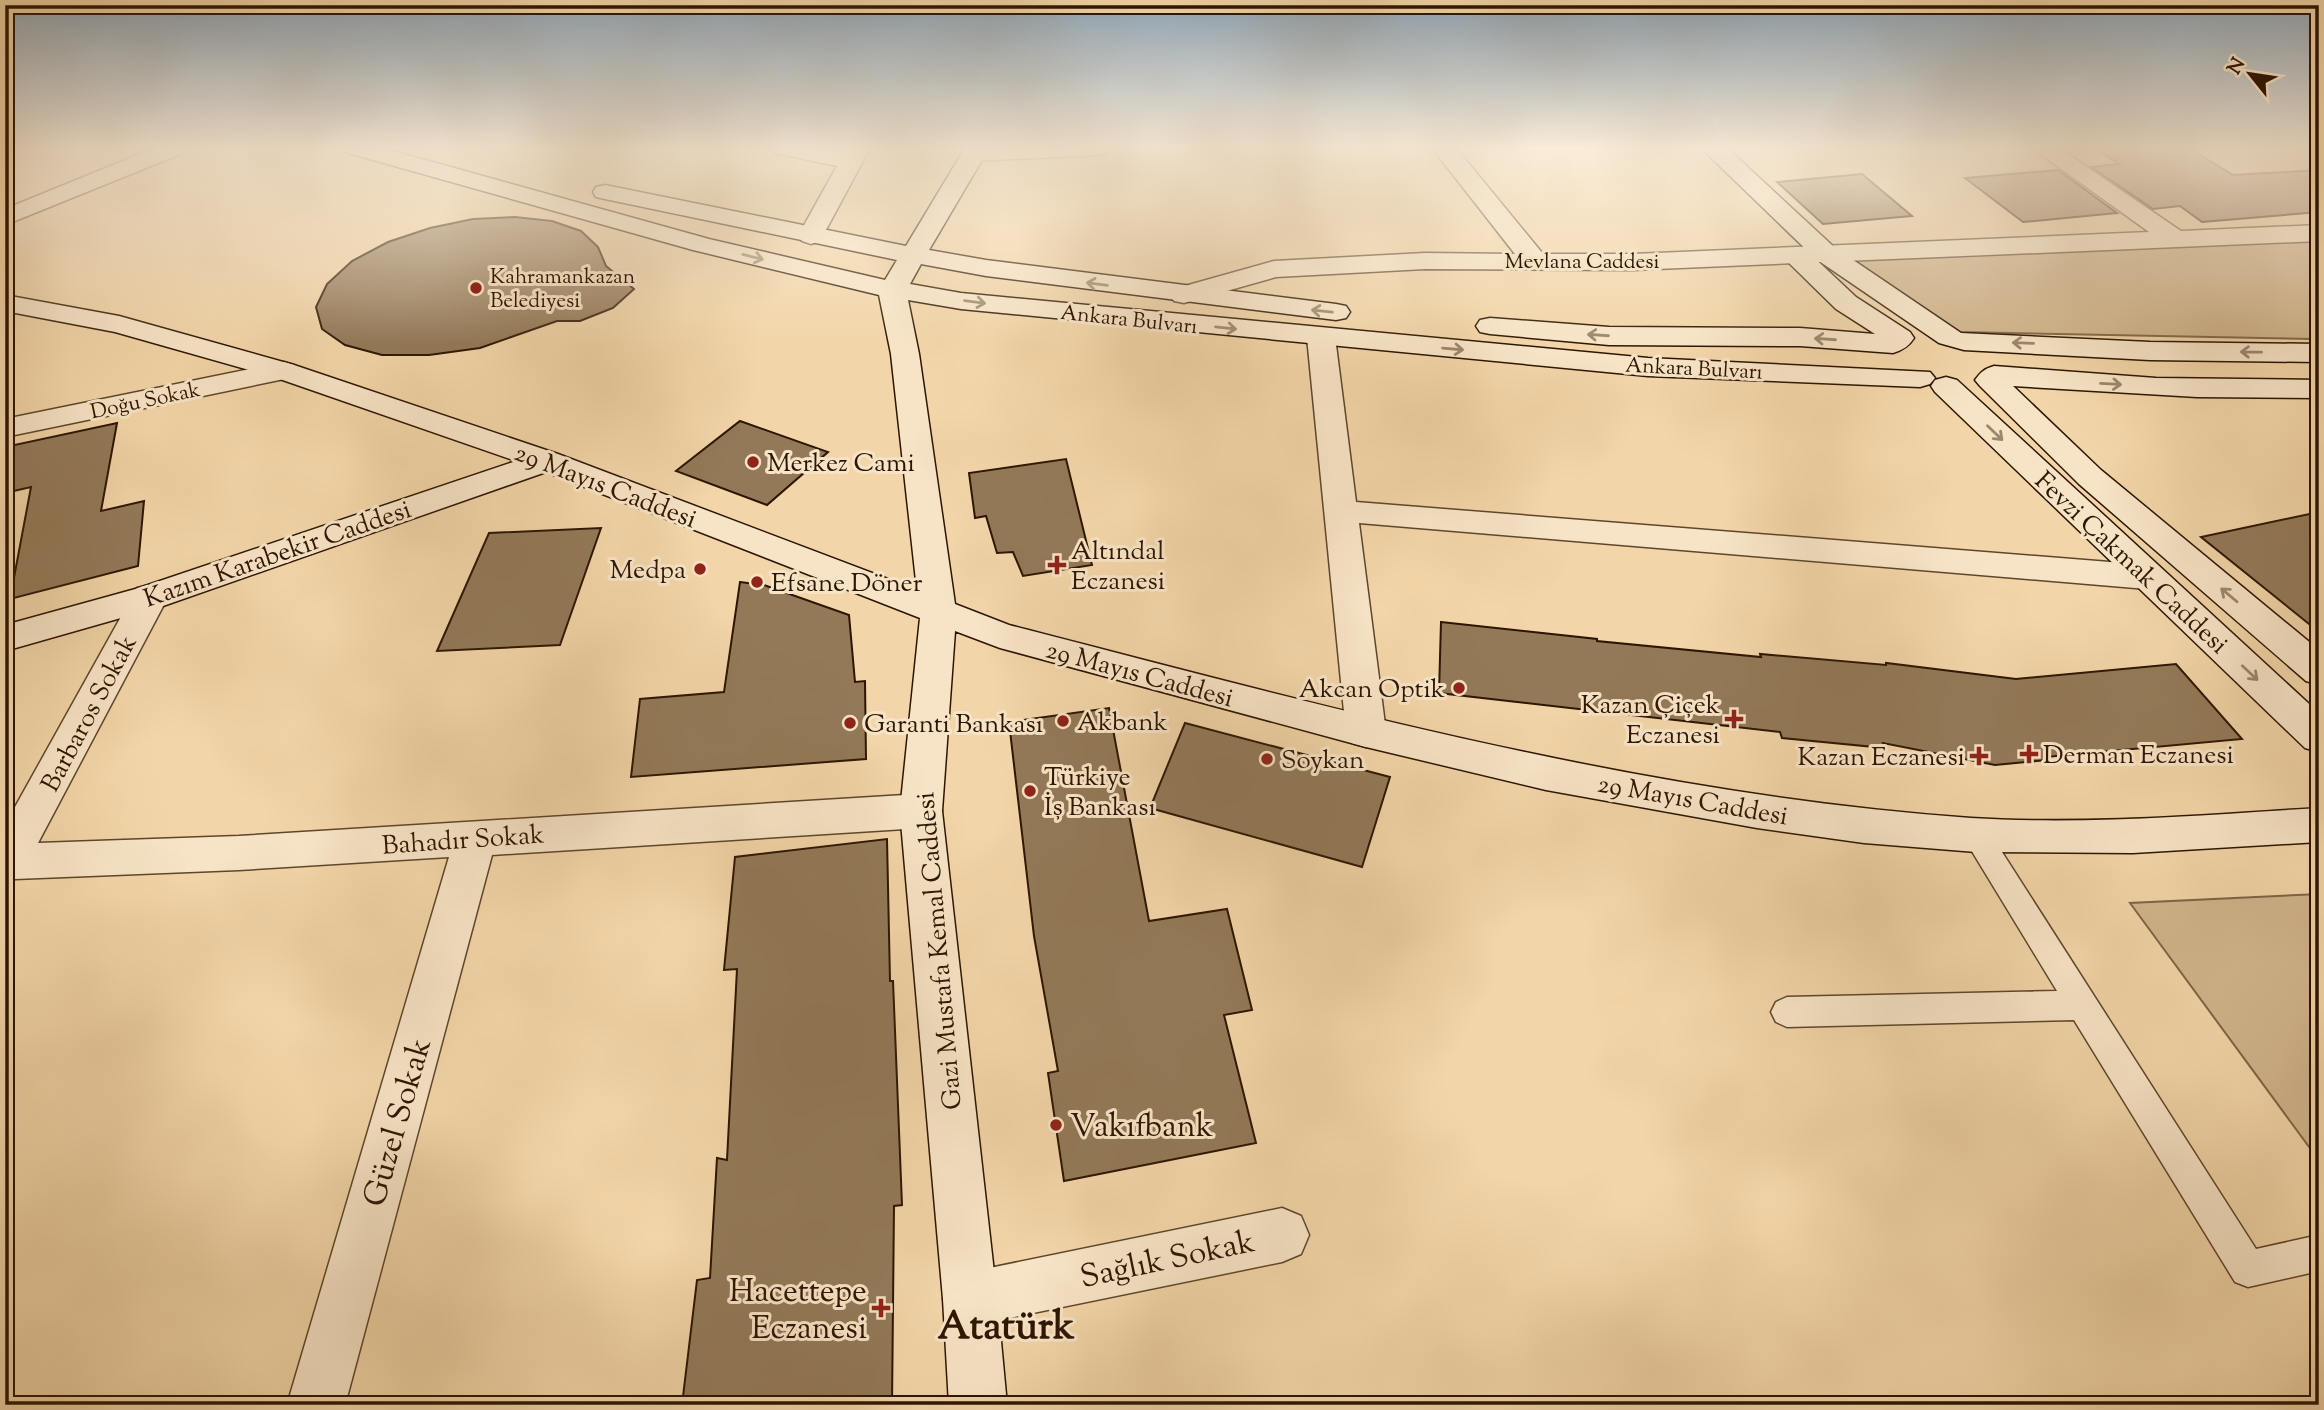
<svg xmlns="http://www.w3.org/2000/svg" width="2324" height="1410" font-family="'Sorts Mill Goudy',serif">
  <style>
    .green { fill: #d1b58c; stroke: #7f6646; stroke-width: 2 }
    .building { fill: #937958; stroke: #2d1601; stroke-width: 2 }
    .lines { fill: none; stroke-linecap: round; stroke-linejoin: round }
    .lane-casing { stroke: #5e462b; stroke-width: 3 }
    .street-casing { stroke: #5e462b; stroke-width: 3 }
    .secondary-casing { stroke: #2d1601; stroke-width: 3 }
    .lane { fill: #f7e4c6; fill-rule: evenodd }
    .street { fill: #f7e4c6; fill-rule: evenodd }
    .secondary { fill: #f7e4c6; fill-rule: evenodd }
    .oneway { stroke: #9c876d }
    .poi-dot { fill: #8f2418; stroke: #f7e4c6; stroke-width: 2.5 }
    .labels { text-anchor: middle; stroke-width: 6; stroke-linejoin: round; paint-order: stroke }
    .far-street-label { font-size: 21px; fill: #2d1601; stroke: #f7e4c6 }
    .far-poi-label { font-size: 21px; fill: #2d1601; stroke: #f7e4c6; text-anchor: start }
    .poi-label { font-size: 26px; fill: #2d1601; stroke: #f7e4c6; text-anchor: start }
    .street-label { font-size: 26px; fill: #2d1601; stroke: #f7e4c6 }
    .near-street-label { font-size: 32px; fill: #2d1601; stroke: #f7e4c6 }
    .near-poi-label { font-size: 32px; fill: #2d1601; stroke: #f7e4c6; text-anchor: start }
    .near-district-label { font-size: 40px; font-weight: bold; fill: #2d1601; stroke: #f7e4c6 }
  </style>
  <rect width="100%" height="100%" fill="#f2d5a8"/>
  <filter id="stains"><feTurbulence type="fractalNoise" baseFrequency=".00286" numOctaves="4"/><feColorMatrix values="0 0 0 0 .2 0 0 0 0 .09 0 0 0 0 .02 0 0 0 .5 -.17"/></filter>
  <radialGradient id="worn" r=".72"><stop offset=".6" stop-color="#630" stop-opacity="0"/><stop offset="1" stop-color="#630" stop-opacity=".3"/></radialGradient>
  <!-- green -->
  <path class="green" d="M 2319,239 L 2319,338 L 2313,339 L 1959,332 L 1847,259 Z
    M 2319,894 L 2319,1150 L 2312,1151 L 2130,903 Z"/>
  <!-- building -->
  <path class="building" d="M 2094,148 L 2189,148 L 2233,175 L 2319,170 L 2319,212 L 2202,222 L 2180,206 L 2153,209 L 2091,167 L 2119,164 Z
    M 2058,170 L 2117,213 L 2023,222 L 1965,178 Z
    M 1862,174 L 1912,216 L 1823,224 L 1777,182 Z
    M 515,217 L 552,221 L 581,231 L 598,247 L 606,266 L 634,289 L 613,308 L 580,321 L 557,321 L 480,348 L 429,355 L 382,355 L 345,345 L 322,329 L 316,307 L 327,284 L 352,261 L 388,242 L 430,228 L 473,219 Z
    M 740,421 L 828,452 L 767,505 L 676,471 Z
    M 117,423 L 101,511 L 144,501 L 138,566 L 10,599 L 31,487 L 5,493 L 5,447 Z
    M 1066,459 L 1092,565 L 1023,576 L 1013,552 L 997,553 L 986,516 L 975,518 L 969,473 Z
    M 2319,512 L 2319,632 L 2201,537 Z
    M 601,528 L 560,645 L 437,651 L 489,533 Z
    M 740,582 L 764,585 L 849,615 L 855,682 L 865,681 L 866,759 L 631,777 L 640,699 L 724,692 Z
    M 1441,622 L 1597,639 L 1597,641 L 1761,657 L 1760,654 L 1886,665 L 1886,663 L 2016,679 L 2176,664 L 2242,739 L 2045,757 L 2047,760 L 1995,765 L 1883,743 L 1885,748 L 1782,738 L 1780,732 L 1439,693 Z
    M 1109,708 L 1149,921 L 1227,909 L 1252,1010 L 1224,1015 L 1256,1143 L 1064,1181 L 1048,1073 L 1058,1071 L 1034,936 L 1009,722 Z
    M 1185,723 L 1390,777 L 1362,867 L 1150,808 Z
    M 887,839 L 890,981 L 893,981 L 902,1205 L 894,1206 L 892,1405 L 682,1405 L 697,1280 L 710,1278 L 717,1158 L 727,1160 L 737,969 L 724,970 L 735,857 Z"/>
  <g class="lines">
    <!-- lane casing -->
    <g class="lane-casing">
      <path id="lane" d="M 1976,823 L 1986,827 L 2256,1249 L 2319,1235 L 2319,1271 L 2248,1287 L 2235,1282 L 2074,1020 L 1787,1027 L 1776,1022 L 1771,1012 L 1776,1002 L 1787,997 L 2057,991 L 1962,835 L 1966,827 Z"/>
    </g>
    <!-- street casing -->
    <g class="street-casing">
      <path id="street" d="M 155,148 L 187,148 L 183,153 L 5,225 L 5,209 Z
        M 771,148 L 811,148 L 844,152 L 846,148 L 870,148 L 820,241 L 811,244 L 802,241 L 798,236 L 837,166 L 775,153 Z
        M 969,148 L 1111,148 L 1107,153 L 1099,155 L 973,161 L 965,159 L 961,154 Z
        M 1432,148 L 1456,148 L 1543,254 L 1633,254 L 2149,232 L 2032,148 L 2059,148 L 2181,231 L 2319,225 L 2319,241 L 1633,270 L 1425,269 L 1276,277 L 1184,303 L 1174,301 L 1170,295 L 1174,289 L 1274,261 L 1425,253 L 1515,254 Z
        M 1321,328 L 1331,331 L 1335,337 L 1356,502 L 2147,565 L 2159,569 L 2164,577 L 2159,585 L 2147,589 L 1359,523 L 1386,732 L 1380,743 L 1366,747 L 1352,743 L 1346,732 L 1307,337 L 1311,331 Z
        M 284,362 L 294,365 L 299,371 L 294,377 L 5,437 L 5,419 Z
        M 150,585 L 163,588 L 168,597 L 38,843 L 239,836 L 921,794 L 936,799 L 942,811 L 936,823 L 921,828 L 492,855 L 345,1405 L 287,1405 L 449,857 L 239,870 L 15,879 L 5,883 L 5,825 L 132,597 L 137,588 Z
        M 1282,1208 L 1301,1216 L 1309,1235 L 1301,1254 L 1282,1262 L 970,1326 L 951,1318 L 943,1299 L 951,1280 L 970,1272 Z"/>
    </g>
    <!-- secondary casing -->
    <g class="secondary-casing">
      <path id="secondary" d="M 344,148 L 382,148 L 709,239 L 885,280 L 897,260 L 605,199 L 596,197 L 593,192 L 596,187 L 605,185 L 906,246 L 965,148 L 989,148 L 929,250 L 986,260 L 1336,304 L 1346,306 L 1350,312 L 1346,318 L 1336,320 L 986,276 L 921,264 L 910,284 L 961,293 L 1648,358 L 1930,372 L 1935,378 L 1930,384 L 1920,387 L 1648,376 L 961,309 L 908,300 L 919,354 L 955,604 L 1009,625 C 1326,707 1643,795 1971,818 C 2087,825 2204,815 2319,808 L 2319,842 L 2133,853 L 1976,852 L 1864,843 L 1757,828 L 1546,790 L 1366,747 L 1000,648 L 955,631 L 942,811 L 997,1299 L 1007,1405 L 949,1405 L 943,1299 L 900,811 L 920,618 L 546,472 L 163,606 L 5,651 L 5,625 L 139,588 L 516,461 L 274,377 L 115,332 L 5,311 L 5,295 L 119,316 L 294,365 L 558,454 L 917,590 L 891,354 L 879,295 L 693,250 L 348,153 Z
        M 1701,148 L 1727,148 L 1834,247 L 1961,333 L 2150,342 L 2319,344 L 2319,362 L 2150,360 L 1964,350 L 1939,343 L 1816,259 Z
        M 1798,249 L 1807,251 L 1856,297 L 1910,332 L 1914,338 C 1909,346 1903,350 1893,353 L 1800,346 L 1609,345 L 1490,334 L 1480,332 L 1476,326 L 1480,320 L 1490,318 L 1609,327 L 1800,328 L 1875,334 L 1836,309 L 1789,263 L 1785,257 L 1789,251 Z
        M 1994,366 L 2156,378 L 2319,380 L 2319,398 L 2197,397 L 2013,386 L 2101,470 L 2319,650 L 2319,685 L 2306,681 L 2079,484 L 1980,386 L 1975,380 C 1981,372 1984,369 1994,366 Z
        M 1946,377 L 1957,380 L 2319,713 L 2319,752 L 2305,748 L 1935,392 L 1931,386 L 1935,380 Z"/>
    </g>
    <!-- lane -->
    <use href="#lane" class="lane"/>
    <!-- street -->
    <use href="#street" class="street"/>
    <!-- secondary -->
    <use href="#secondary" class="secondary"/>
  </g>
  <!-- one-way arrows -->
  <defs><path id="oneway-shaft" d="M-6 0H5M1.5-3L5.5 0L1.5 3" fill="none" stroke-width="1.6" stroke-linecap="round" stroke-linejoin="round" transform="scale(1.75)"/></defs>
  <g class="oneway">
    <use href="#oneway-shaft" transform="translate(753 257) rotate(14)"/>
    <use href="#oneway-shaft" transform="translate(1097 284) rotate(-173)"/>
    <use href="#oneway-shaft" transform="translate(975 302) rotate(7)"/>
    <use href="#oneway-shaft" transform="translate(1322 311) rotate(-174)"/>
    <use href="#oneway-shaft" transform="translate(1226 328) rotate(6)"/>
    <use href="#oneway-shaft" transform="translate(1598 335) rotate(-176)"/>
    <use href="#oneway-shaft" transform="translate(1825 339) rotate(-176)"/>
    <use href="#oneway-shaft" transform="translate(2023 343) rotate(-178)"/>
    <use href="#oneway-shaft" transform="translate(1453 349) rotate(5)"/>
    <use href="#oneway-shaft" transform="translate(2251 352) rotate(-179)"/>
    <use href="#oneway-shaft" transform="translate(2111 384) rotate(3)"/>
    <use href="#oneway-shaft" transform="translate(1995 433) rotate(44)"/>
    <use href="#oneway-shaft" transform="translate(2229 595) rotate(-140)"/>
    <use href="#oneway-shaft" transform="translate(2250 673) rotate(43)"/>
  </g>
  <!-- sky -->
  <linearGradient id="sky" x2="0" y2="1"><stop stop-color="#91a7b8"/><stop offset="0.43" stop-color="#f9ecd8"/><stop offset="1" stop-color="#f9ecd8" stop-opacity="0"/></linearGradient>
  <rect width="2324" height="345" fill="url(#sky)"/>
  <!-- markers -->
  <g class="poi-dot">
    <circle cx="476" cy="288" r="7"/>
    <circle cx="753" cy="462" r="7"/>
    <path d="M1053.5 554.5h7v7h7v7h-7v7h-7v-7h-7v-7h7z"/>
    <circle cx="700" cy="569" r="7"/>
    <circle cx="757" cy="582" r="7"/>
    <circle cx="1459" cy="688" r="7"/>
    <path d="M1730.5 708.5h7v7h7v7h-7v7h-7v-7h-7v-7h7z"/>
    <circle cx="1063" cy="721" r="7"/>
    <circle cx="850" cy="723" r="7"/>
    <path d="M2025.5 743.5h7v7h7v7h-7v7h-7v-7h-7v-7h7z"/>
    <path d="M1975.5 745.5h7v7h7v7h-7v7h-7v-7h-7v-7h7z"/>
    <circle cx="1267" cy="759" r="7"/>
    <circle cx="1030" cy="791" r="7"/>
    <circle cx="1056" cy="1125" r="7"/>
    <path d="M877.5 1297.5h7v7h7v7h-7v7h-7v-7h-7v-7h7z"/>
  </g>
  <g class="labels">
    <!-- far-street labels -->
    <g class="far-street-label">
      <text x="1582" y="268">Mevlana Caddesi</text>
      <text transform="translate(1129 319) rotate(6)" y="7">Ankara Bulvarı</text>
      <text transform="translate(1694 368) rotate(3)" y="7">Ankara Bulvarı</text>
      <text transform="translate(145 400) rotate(-12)" y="7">Doğu Sokak</text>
    </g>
    <!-- far-poi labels -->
    <g class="far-poi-label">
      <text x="490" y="283">Kahramankazan<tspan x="490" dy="24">Belediyesi</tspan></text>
    </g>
    <!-- poi labels -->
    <g class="poi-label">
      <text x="767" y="471">Merkez Cami</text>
      <text x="1071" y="559">Altındal<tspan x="1071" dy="30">Eczanesi</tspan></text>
      <text x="686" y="578" text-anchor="end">Medpa</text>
      <text x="771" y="591">Efsane Döner</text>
      <text x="1445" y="697" text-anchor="end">Akcan Optik</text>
      <text x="1720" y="713" text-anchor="end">Kazan Çiçek<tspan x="1720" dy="30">Eczanesi</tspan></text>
      <text x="1077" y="730">Akbank</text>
      <text x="864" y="732">Garanti Bankası</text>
      <text x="2043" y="763">Derman Eczanesi</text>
      <text x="1965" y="765" text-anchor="end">Kazan Eczanesi</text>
      <text x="1281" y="768">Soykan</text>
      <text x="1044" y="785">Türkiye<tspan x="1044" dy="30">İş Bankası</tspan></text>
    </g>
    <!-- street labels -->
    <g class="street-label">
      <text transform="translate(606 485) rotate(21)" y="9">29 Mayıs Caddesi</text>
      <text transform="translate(277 553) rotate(-19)" y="9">Kazım Karabekir Caddesi</text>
      <text transform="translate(2132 562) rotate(43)" y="9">Fevzi Çakmak Caddesi</text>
      <text transform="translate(1140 673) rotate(15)" y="9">29 Mayıs Caddesi</text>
      <text transform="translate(88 713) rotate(-62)" y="9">Barbaros Sokak</text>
      <text transform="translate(1693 799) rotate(10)" y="9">29 Mayıs Caddesi</text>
      <text transform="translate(463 839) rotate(-4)" y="9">Bahadır Sokak</text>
      <text transform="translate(938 951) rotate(-95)" y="9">Gazi Mustafa Kemal Caddesi</text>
    </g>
    <!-- near-street labels -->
    <g class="near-street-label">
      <text transform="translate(396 1122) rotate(-74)" y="11">Güzel Sokak</text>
      <text transform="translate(1167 1258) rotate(-12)" y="11">Sağlık Sokak</text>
    </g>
    <!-- near-poi labels -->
    <g class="near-poi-label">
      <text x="1070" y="1136">Vakıfbank</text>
      <text x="867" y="1301" text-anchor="end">Hacettepe<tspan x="867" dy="37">Eczanesi</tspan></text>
    </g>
    <!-- near-district labels -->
    <g class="near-district-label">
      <text x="1006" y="1338">Atatürk</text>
    </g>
  </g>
  <!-- margin -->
  <rect width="2324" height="1410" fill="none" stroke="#f2d5a8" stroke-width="28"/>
  <rect x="7" y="7" width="2310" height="1396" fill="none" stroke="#2d1601" stroke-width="3.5"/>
  <rect x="14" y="14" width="2296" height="1382" fill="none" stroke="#2d1601" stroke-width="2"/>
  <!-- north arrow -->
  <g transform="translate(2250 74) rotate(300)" stroke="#f7e4c6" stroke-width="5" paint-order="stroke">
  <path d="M0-5L12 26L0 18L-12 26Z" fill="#2d1601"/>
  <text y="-10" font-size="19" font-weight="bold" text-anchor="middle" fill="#2d1601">N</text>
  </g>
  <rect width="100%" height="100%" filter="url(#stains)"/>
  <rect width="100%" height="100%" fill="url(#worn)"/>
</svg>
